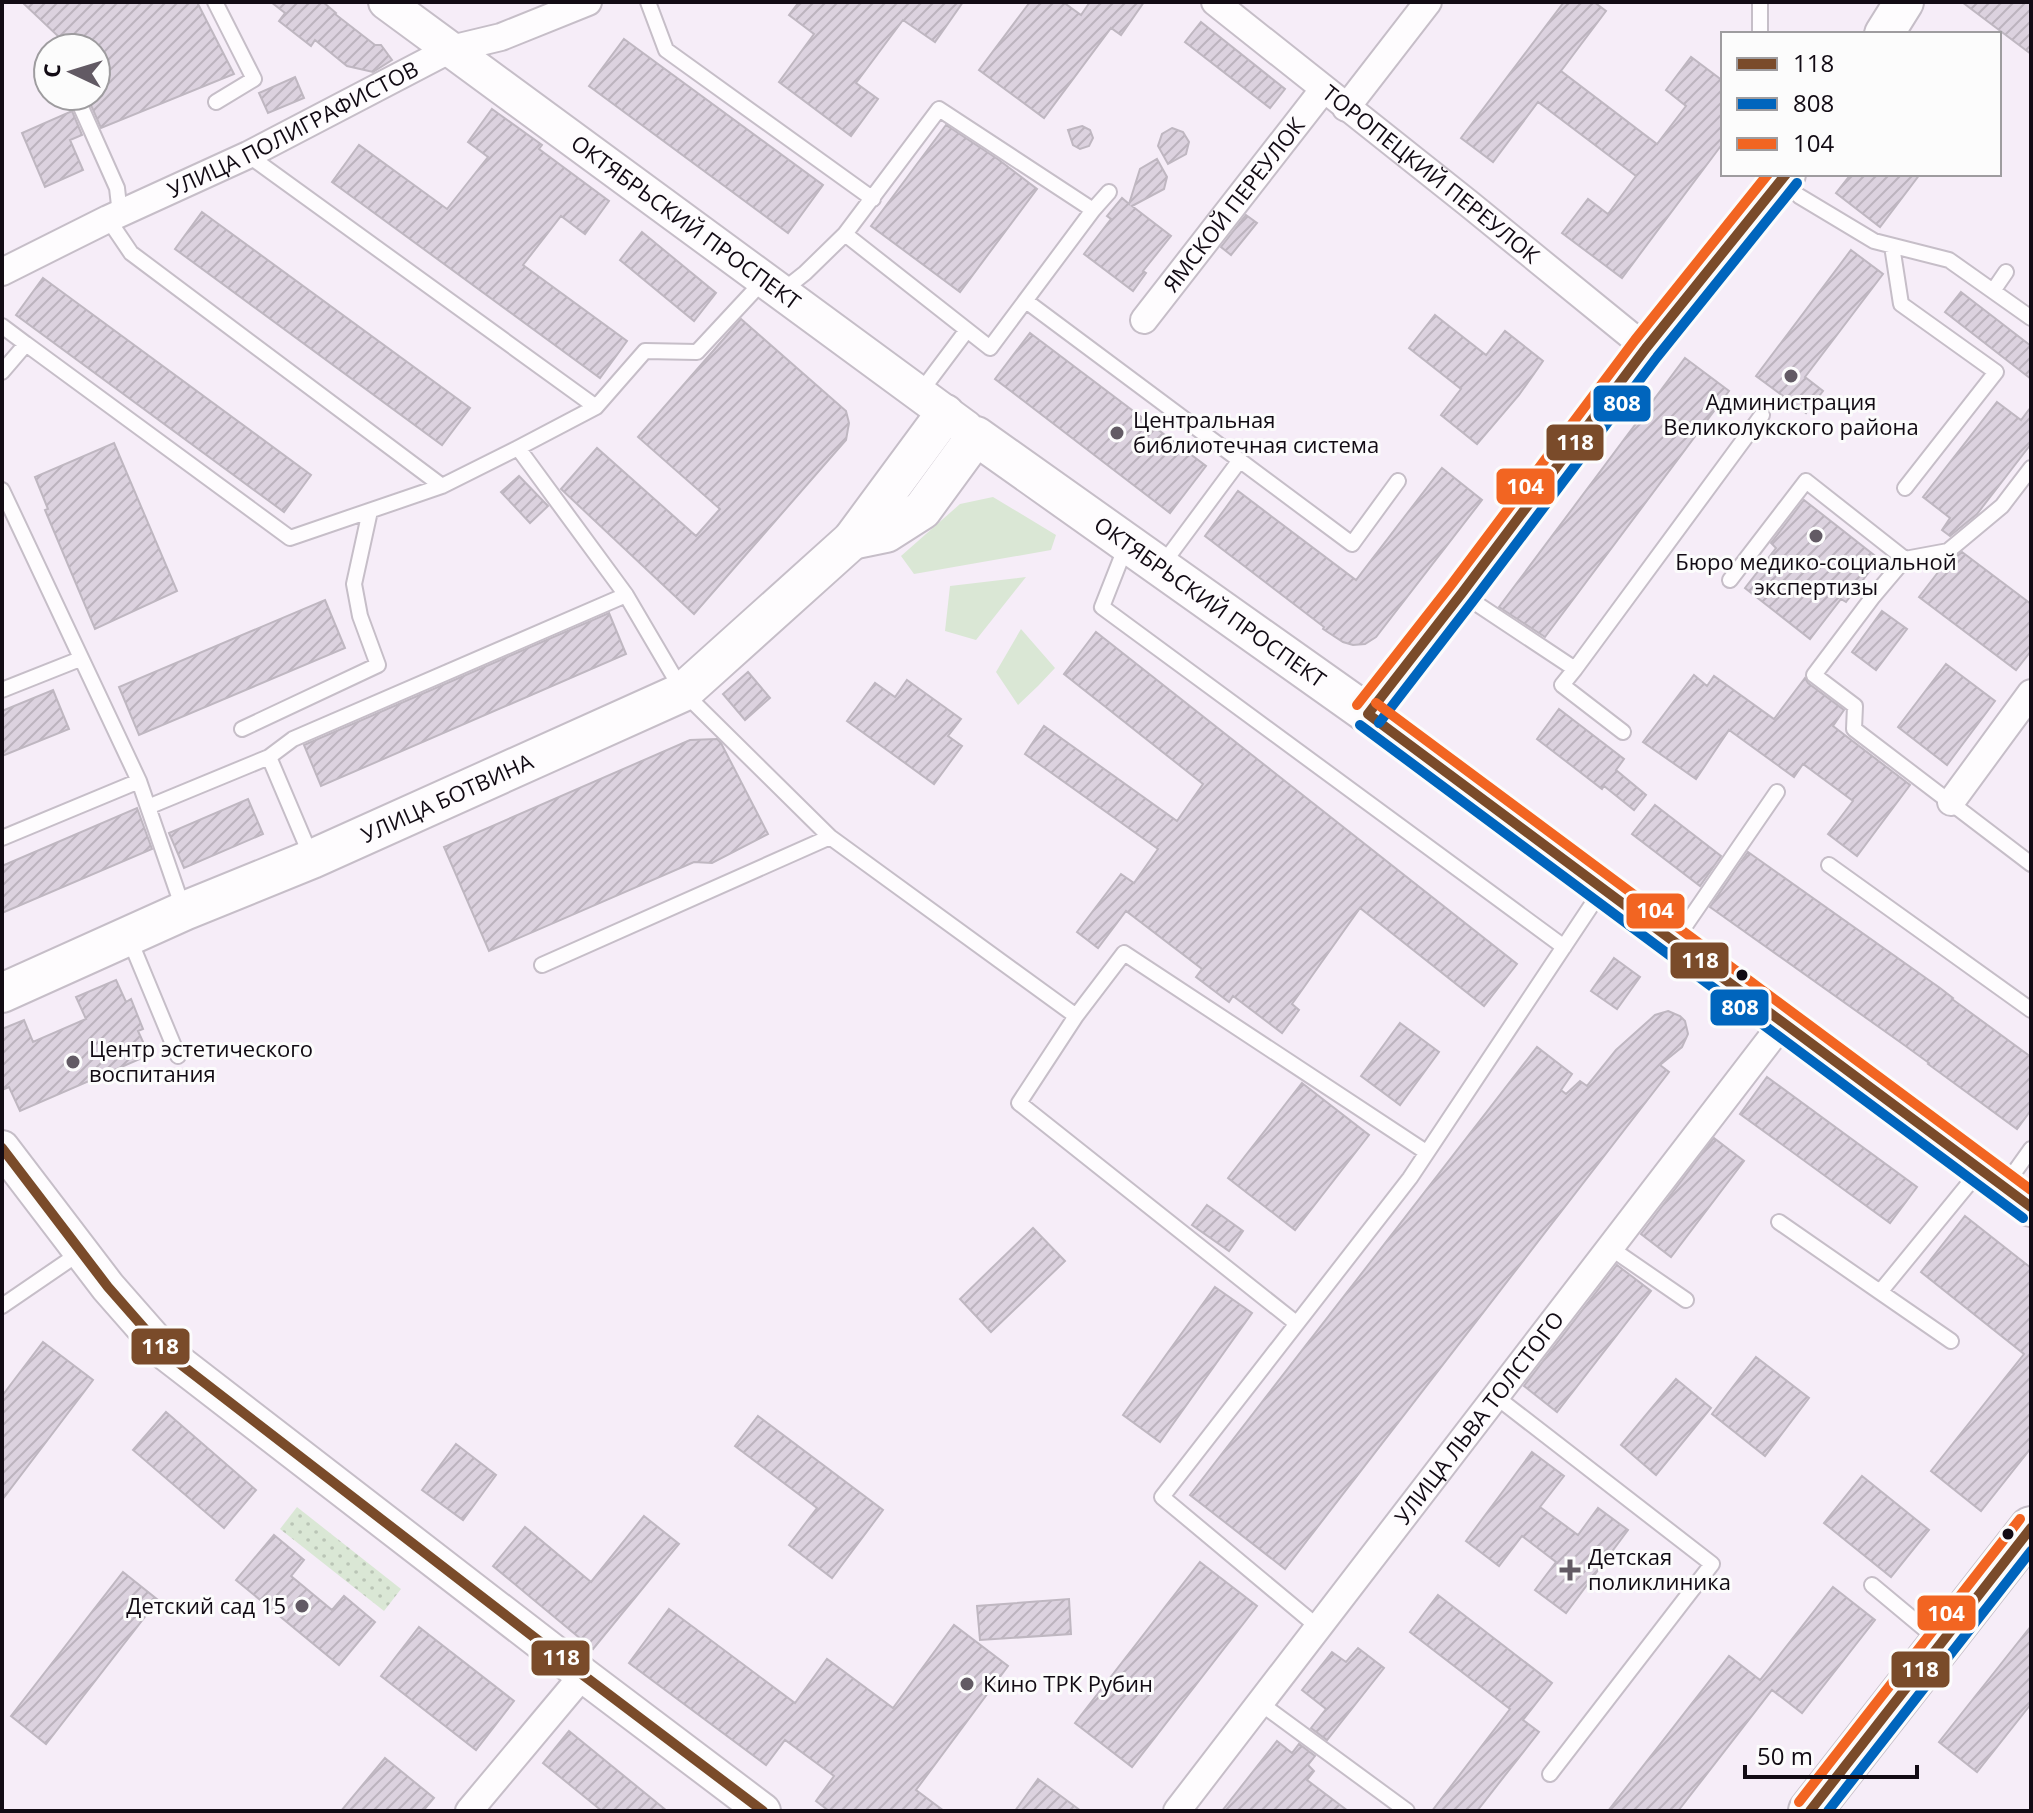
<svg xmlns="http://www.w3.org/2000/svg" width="2033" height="1813" font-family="'Open Sans',sans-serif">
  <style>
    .grass { fill: #dae7d5 }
    .park { fill: url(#park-dots) }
    .building { fill: url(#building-hatch); stroke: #bfb7c1; stroke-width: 2 }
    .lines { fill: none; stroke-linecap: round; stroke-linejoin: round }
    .service-casing { stroke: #c6bec8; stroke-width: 18 }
    .minor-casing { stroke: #c6bec8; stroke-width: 30 }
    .tertiary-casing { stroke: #c6bec8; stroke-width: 38 }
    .secondary-casing { stroke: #c6bec8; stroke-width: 42 }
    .primary-casing { stroke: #c6bec8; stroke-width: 46 }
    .service { stroke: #fefcfe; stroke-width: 14 }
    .minor { stroke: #fefcfe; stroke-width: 26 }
    .tertiary { stroke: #fefcfe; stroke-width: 34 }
    .secondary { stroke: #fefcfe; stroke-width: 38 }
    .primary { stroke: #fefcfe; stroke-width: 42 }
    .bus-1-casing { stroke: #fcfcfc; stroke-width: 16 }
    .bus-2-casing { stroke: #fcfcfc; stroke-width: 16 }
    .bus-3-casing { stroke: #fcfcfc; stroke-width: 16 }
    .bus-1 { stroke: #7a4b2a; stroke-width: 10 }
    .bus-2 { stroke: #0065bd; stroke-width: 10 }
    .bus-3 { stroke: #f26522; stroke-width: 10 }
    .poi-dot { fill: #625a64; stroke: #fcfcfc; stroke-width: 3 }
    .bus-dot { fill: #120b14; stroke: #fcfcfc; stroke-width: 3 }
    .labels { text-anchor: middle; stroke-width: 6; stroke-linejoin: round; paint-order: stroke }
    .street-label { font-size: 22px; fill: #120b14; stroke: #fcfcfc }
    .poi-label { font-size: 22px; fill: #120b14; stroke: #fcfcfc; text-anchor: start }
    .line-badge { stroke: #fcfcfc; stroke-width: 3 }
    .badge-label { font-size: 22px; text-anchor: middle; font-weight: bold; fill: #fff }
  </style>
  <defs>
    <pattern id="park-dots" width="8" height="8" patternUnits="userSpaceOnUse" patternTransform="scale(2)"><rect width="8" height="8" fill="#dae7d5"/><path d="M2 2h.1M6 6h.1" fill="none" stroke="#bac5b6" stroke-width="1.8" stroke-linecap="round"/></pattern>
    <pattern id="building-hatch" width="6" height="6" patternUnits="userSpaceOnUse" patternTransform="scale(2)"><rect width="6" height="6" fill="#dcd2df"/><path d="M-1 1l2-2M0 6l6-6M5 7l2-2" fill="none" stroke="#bcb3be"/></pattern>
  </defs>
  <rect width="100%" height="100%" fill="#f6edf8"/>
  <!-- grass -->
  <path class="grass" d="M 993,497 L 1056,535 L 1051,550 L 914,574 L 901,556 L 960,504 Z
    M 1026,577 L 976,640 L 945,631 L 950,586 Z
    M 1021,629 L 1055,668 L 1038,686 L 1018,705 L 996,672 Z"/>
  <!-- park -->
  <path class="park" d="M 297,1507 L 401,1589 L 384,1611 L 280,1529 Z"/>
  <!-- building -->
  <path class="building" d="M 22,2 L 197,2 L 234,74 L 101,128 L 87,96 L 96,96 L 96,48 L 63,48 L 59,37 Z
    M 271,2 L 323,2 L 336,13 L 335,14 L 375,45 L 381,45 L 392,60 L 373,72 L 347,66 L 315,40 L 311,46 L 279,21 L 285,13 Z
    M 799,2 L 963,2 L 935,42 L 903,20 L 856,83 L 878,99 L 851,136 L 779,82 L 814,34 L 789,15 Z
    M 1030,2 L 1063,2 L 1081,15 L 1090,2 L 1144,2 L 1121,35 L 1111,28 L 1044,118 L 979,70 Z
    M 1564,2 L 1594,2 L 1606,11 L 1561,71 L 1657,144 L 1686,106 L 1666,90 L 1691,57 L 1723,81 L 1723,143 L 1622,278 L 1562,233 L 1588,199 L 1608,214 L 1636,176 L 1538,102 L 1493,162 L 1461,138 Z
    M 1962,2 L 2031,2 L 2031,54 Z
    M 1201,22 L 1285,89 L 1270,108 L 1185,42 Z
    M 624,39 L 823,185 L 788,233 L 589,86 Z
    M 295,77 L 304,98 L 268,113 L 259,93 Z
    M 492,109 L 542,145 L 539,149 L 609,201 L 585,234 L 561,216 L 523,265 L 627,341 L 600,378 L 332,182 L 359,145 L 447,209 L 488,157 L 468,142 Z
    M 72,111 L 82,135 L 70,140 L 83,170 L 45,187 L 22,133 Z
    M 946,125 L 999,160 L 1037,189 L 960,292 L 871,226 Z
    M 1082,126 L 1090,130 L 1093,138 L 1089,146 L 1080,149 L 1073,145 L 1068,130 Z
    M 1172,128 L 1183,132 L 1189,142 L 1186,154 L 1168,164 L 1158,146 L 1162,134 Z
    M 1157,159 L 1167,177 L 1164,189 L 1132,206 L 1171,236 L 1143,271 L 1146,273 L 1133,291 L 1084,254 L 1111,219 L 1107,216 L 1122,198 L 1129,204 L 1140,169 Z
    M 1851,174 L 1920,174 L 1880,227 L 1836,193 Z
    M 202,212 L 470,408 L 442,445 L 175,249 Z
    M 1246,215 L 1257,223 L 1231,255 L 1221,247 Z
    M 642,232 L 716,293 L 694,321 L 620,260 Z
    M 1851,250 L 1883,274 L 1805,377 L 1823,391 L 1806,413 L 1756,376 Z
    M 43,278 L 311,475 L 284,512 L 16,315 Z
    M 1961,292 L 2031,346 L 2031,379 L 1945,312 Z
    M 1435,315 L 1486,355 L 1505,331 L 1543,361 L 1519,395 L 1477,444 L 1441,415 L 1461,389 L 1409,348 Z
    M 741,319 L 846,411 L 849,423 L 846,440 L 694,614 L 561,489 L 597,448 L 696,536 L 720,509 L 638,437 Z
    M 1030,333 L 1206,466 L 1170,513 L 995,379 Z
    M 1685,358 L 1729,391 L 1545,637 L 1499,607 Z
    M 1997,402 L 2021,420 L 2031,407 L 2031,444 L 1977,514 L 1950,536 L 1942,530 L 1950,518 L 1923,497 Z
    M 114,443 L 177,591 L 95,629 L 45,510 L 48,509 L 35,477 Z
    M 1442,468 L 1482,500 L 1376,637 L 1365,644 L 1353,645 L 1343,642 L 1323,629 L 1324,627 L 1205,536 L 1238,491 L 1356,580 Z
    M 519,476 L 548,506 L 530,523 L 501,492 Z
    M 1804,500 L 1879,559 L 1846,602 L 1841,599 L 1810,639 L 1745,588 L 1776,548 L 1771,543 Z
    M 1962,552 L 2031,604 L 2031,651 L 2016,670 L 1919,597 L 1946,562 L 1954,559 Z
    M 325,600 L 345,648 L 139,735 L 119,687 Z
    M 1882,611 L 1907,629 L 1876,670 L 1852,652 Z
    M 609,613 L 626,654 L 321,786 L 304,745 Z
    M 1096,632 L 1517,964 L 1484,1006 L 1360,908 L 1292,1004 L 1299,1010 L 1282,1033 L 1233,996 L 1229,1002 L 1196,977 L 1202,969 L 1126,911 L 1098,948 L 1077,932 L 1121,874 L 1134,883 L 1158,849 L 1025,754 L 1044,726 L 1177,821 L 1203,784 L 1064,674 Z
    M 1946,664 L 1995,701 L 1947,765 L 1898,727 Z
    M 748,672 L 770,698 L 745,720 L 723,694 Z
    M 1694,675 L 1707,686 L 1714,676 L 1774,719 L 1805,678 L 1808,683 L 1844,710 L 1833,726 L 1910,785 L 1857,856 L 1828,834 L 1853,801 L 1803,764 L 1794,777 L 1729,730 L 1696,779 L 1643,742 Z
    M 907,680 L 961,719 L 948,736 L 962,746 L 934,784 L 847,721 L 875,683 L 895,697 Z
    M 53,690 L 69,729 L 2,756 L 2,711 Z
    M 1559,709 L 1624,759 L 1616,770 L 1646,795 L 1634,810 L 1604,786 L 1602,789 L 1537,739 Z
    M 717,739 L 721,743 L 768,834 L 712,863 L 694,862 L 489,951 L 444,847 L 690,740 Z
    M 248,799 L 263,834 L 184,868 L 169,833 Z
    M 1655,805 L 1721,856 L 1700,886 L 1632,834 Z
    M 137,808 L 152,849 L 2,913 L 2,866 Z
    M 1748,852 L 1940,988 L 1953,998 L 1952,999 L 2031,1057 L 2031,1110 L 2017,1129 L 1928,1064 L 1929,1063 L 1900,1042 L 1710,907 Z
    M 1614,958 L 1640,977 L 1617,1009 L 1591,991 Z
    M 116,980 L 126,1002 L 131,999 L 143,1029 L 138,1031 L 149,1055 L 20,1111 L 9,1087 L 2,1090 L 2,1029 L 24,1020 L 33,1042 L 86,1019 L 76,997 Z
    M 1668,1011 L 1680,1016 L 1685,1021 L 1688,1034 L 1682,1047 L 1660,1065 L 1669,1072 L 1285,1569 L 1190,1495 L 1537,1047 L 1572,1074 L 1561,1090 L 1566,1094 L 1580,1081 L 1587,1086 L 1616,1050 L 1655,1015 Z
    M 1400,1023 L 1439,1052 L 1400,1105 L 1361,1076 Z
    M 1767,1077 L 1917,1187 L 1890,1223 L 1740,1114 Z
    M 1302,1083 L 1369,1135 L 1295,1230 L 1228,1178 Z
    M 1714,1138 L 1744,1161 L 1671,1257 L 1641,1234 Z
    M 1207,1205 L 1243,1231 L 1229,1251 L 1192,1225 Z
    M 1965,1216 L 2031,1268 L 2031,1448 L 1981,1511 L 1931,1471 L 2024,1354 L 1921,1272 Z
    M 1033,1228 L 1065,1261 L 991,1332 L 960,1299 Z
    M 1617,1265 L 1651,1291 L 1557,1412 L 1524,1386 Z
    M 1215,1287 L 1252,1313 L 1160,1442 L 1123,1415 Z
    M 43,1342 L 93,1380 L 2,1500 L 2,1396 Z
    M 1756,1357 L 1809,1398 L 1765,1456 L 1712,1414 Z
    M 1676,1379 L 1711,1408 L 1656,1475 L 1621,1445 Z
    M 166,1412 L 256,1490 L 224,1528 L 133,1450 Z
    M 758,1416 L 883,1510 L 832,1578 L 789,1545 L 817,1508 L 735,1446 Z
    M 456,1444 L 496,1475 L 463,1520 L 422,1490 Z
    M 1532,1452 L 1564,1476 L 1540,1507 L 1578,1535 L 1598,1508 L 1628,1530 L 1566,1613 L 1535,1590 L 1556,1562 L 1522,1536 L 1499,1566 L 1466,1541 Z
    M 1862,1476 L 1929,1530 L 1891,1577 L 1824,1523 Z
    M 644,1516 L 679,1544 L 593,1649 L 493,1566 L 525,1527 L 591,1582 Z
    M 274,1535 L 304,1560 L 291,1576 L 332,1610 L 344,1596 L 375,1622 L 339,1665 L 236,1580 Z
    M 1200,1562 L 1257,1606 L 1132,1767 L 1075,1723 Z
    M 123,1572 L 158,1600 L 46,1744 L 11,1716 Z
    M 1833,1587 L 1875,1620 L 1802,1713 L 1772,1690 L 1678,1811 L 1608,1811 L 1729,1656 L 1760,1680 Z
    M 1438,1595 L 1552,1683 L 1523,1720 L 1539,1732 L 1477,1811 L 1432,1811 L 1510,1709 L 1410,1632 Z
    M 1069,1599 L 1071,1634 L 980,1640 L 977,1606 Z
    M 669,1609 L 795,1703 L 827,1659 L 893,1708 L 954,1625 L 1008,1666 L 916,1790 L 944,1811 L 829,1811 L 816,1801 L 834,1776 L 785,1740 L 766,1765 L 629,1663 Z
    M 2031,1626 L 2031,1704 L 1977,1772 L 1939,1742 Z
    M 419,1627 L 514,1701 L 476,1750 L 381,1676 Z
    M 1358,1648 L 1384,1668 L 1327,1740 L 1311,1728 L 1326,1709 L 1302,1690 L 1332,1652 L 1346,1662 Z
    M 569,1731 L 667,1811 L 602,1811 L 543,1763 Z
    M 1277,1741 L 1292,1753 L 1299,1744 L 1315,1756 L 1308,1765 L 1314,1771 L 1307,1780 L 1348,1811 L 1222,1811 Z
    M 385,1758 L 434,1798 L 423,1811 L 341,1811 Z
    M 1038,1779 L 1081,1811 L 1015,1811 Z"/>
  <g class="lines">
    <!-- service casing -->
    <g class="service-casing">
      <path id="service" d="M 215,2 L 254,79 L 216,102
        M 648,2 L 666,50 L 873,199
        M 1760,2 L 1760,34
        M 76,96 L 117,188 L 120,214
        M 939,109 L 1093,210 L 990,348 L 845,234 Z
        M 248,155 L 596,407
        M 1799,196 L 1874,241 L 1949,260 L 2031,318
        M 1093,210 L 1109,192
        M 108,219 L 131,253 L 442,486
        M 1892,246 L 1901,304 L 1996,372 L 1905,488
        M 1993,291 L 2006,272
        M 781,292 L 805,273 L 845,234
        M 1026,301 L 1352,544 L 1398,481
        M 2,326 L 26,344 L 2,372
        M 26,344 L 290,538 L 442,486 L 518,448 L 596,407 L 645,351 L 697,352 L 764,280
        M 919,394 L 967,330
        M 518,448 L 626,595 L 683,692 L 830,837 L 1076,1016 L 1019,1103 L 1296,1323
        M 2031,468 L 2002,506 L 1948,551 L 1905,559 L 1872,598 L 1814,675 L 1855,706 L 1854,729 L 2031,864
        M 2,490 L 139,781 L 184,911
        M 1126,546 L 1102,607 L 1564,947
        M 1162,565 L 1240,460
        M 1730,580 L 1806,481 L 1905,559
        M 1462,594 L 1575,669 L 1562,685 L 1623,732
        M 1575,669 L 1762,415
        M 2,690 L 80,659
        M 242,729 L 378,665 L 360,616 L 354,584 L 370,511
        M 269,757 L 311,856
        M 148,807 L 269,757 L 293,739 L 626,595
        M 2,838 L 139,781
        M 1829,865 L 2031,1010
        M 129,938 L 178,1056
        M 1674,942 L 1777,792
        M 542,965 L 830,837
        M 1076,1016 L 1124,953 L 1426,1152
        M 2006,1184 L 2031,1149
        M 1779,1222 L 1880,1292 L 1980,1170
        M 1609,1247 L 1686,1300
        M 1880,1292 L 1951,1341
        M 2,1306 L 81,1252
        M 1495,1396 L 1712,1564 L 1550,1774
        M 1872,1585 L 1938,1640
        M 1318,1627 L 1162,1497 L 1410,1178 L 1601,891
        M 1260,1703 L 1407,1811"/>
    </g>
    <!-- minor casing -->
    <g class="minor-casing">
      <g id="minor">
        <path id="s1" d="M 1215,2 L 1468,203 L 1646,348"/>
        <path d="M 1346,108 L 1428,2"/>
        <path id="s2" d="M 2,272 L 108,219 L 248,155 L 451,49 L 501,37 L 588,2"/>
        <path id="s3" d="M 1144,320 L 1323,90"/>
        <path d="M 1951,802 L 2031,693"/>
        <path d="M 469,1811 L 583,1675"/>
        <path id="s4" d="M 1177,1811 L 1782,1024"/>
      </g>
    </g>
    <!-- tertiary casing -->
    <g class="tertiary-casing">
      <g id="tertiary">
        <path id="s5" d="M 386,2 L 966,428"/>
        <path d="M 2,1148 L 108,1287 L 166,1353 L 583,1675 L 763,1811"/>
      </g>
    </g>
    <!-- secondary casing -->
    <g class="secondary-casing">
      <g id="secondary">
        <path d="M 1884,34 L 1904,2"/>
        <path id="s6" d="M 852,540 L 886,533 L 922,510 L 976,436 L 1368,714 L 2031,1207"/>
        <path d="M 1368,714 L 1462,593 L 1646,348 L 1786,174"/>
        <path id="s7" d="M 2,993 L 184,911 L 312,859 L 683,692 L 852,540 L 945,414"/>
      </g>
    </g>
    <!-- primary casing -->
    <g class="primary-casing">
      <path id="primary" d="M 1810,1811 L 2031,1528"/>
    </g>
    <!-- service -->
    <use href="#service" class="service"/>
    <!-- minor -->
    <use href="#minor" class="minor"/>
    <!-- tertiary -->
    <use href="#tertiary" class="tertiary"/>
    <!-- secondary -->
    <use href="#secondary" class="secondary"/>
    <!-- primary -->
    <use href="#primary" class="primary"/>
    <!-- bus-1 casing -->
    <g class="bus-1-casing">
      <path id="bus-1" d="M 1368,714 L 2031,1207
        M 1368,714 L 1462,593 L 1646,348 L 1786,174
        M 2,1148 L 108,1287 L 166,1353 L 583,1675 L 763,1811
        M 1810,1811 L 2031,1528"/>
    </g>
    <!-- bus-2 casing -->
    <g class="bus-2-casing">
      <path id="bus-2" d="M 1379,723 L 1473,601 L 1657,357 L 1797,183
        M 1360,725 L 2023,1218
        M 1828,1811 L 2031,1551"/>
    </g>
    <!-- bus-3 casing -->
    <g class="bus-3-casing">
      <path id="bus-3" d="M 1376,703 L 2031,1190
        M 1357,705 L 1451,585 L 1635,340 L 1768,174
        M 1799,1802 L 2020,1519"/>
    </g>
    <!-- bus-1 -->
    <use href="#bus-1" class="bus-1"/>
    <!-- bus-2 -->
    <use href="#bus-2" class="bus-2"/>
    <!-- bus-3 -->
    <use href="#bus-3" class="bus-3"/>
  </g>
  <!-- markers -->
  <g class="poi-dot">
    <circle cx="1791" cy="376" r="8"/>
    <circle cx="1117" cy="433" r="8"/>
    <circle cx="1816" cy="536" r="8"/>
    <circle cx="73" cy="1062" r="8"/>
    <path d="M1566 1558h8v8h8v8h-8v8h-8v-8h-8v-8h8z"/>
    <circle cx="302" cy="1606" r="8"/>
    <circle cx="967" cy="1684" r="8"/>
  </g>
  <g class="bus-dot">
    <circle cx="1742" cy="975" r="7"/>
    <circle cx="2008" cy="1534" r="7"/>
  </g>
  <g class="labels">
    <!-- street labels -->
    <g class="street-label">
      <text dy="8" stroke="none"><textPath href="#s2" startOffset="324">УЛИЦА ПОЛИГРАФИСТОВ</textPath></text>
      <text dy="8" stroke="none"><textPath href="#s1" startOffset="276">ТОРОПЕЦКИЙ ПЕРЕУЛОК</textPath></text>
      <text dy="8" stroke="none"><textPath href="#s3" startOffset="146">ЯМСКОЙ ПЕРЕУЛОК</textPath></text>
      <text dy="8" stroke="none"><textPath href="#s5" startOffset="372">ОКТЯБРЬСКИЙ ПРОСПЕКТ</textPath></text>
      <text dy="8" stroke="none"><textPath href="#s6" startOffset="456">ОКТЯБРЬСКИЙ ПРОСПЕКТ</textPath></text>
      <text dy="8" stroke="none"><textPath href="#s7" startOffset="486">УЛИЦА БОТВИНА</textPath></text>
      <text dy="8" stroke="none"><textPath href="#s4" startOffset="496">УЛИЦА ЛЬВА ТОЛСТОГО</textPath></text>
    </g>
    <!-- poi labels -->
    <g class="poi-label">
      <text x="1791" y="410" text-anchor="middle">Администрация<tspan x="1791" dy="25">Великолукского района</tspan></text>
      <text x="1133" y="428">Центральная<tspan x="1133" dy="25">библиотечная система</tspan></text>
      <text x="1816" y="570" text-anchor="middle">Бюро медико-социальной<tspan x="1816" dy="25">экспертизы</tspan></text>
      <text x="89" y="1057">Центр эстетического<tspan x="89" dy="25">воспитания</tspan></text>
      <text x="1588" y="1565">Детская<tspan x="1588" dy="25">поликлиника</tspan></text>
      <text x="286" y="1614" text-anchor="end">Детский сад 15</text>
      <text x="983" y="1692">Кино ТРК Рубин</text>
    </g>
  </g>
  <g class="line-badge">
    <rect x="1592" y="384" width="60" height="39" rx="8" fill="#0065bd"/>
    <rect x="1545" y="423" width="60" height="39" rx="8" fill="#7a4b2a"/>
    <rect x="1495" y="467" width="61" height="39" rx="8" fill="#f26522"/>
    <rect x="1625" y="892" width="61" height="38" rx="8" fill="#f26522"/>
    <rect x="1669" y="941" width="61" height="39" rx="8" fill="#7a4b2a"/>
    <rect x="1709" y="988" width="61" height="39" rx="8" fill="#0065bd"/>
    <rect x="130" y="1327" width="61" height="39" rx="8" fill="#7a4b2a"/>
    <rect x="1916" y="1594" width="61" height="38" rx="8" fill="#f26522"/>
    <rect x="530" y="1639" width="61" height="38" rx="8" fill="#7a4b2a"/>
    <rect x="1890" y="1650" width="61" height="39" rx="8" fill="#7a4b2a"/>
  </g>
  <g class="badge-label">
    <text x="1622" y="411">808</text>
    <text x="1575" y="450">118</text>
    <text x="1525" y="494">104</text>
    <text x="1655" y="918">104</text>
    <text x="1700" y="968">118</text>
    <text x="1740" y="1015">808</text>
    <text x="160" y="1354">118</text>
    <text x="1946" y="1621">104</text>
    <text x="561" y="1665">118</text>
    <text x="1920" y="1677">118</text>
  </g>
  <!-- border -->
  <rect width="2033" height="1813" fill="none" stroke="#120b14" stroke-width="8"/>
  <!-- legend -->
  <rect x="1721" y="32" width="280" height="144" fill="#fcfcfc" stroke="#9e9c9f" stroke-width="2"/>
  <rect x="1737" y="58" width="40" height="12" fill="#7a4b2a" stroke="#9e9c9f" stroke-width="2"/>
  <text x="1793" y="72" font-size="24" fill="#120b14">118</text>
  <rect x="1737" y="98" width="40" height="12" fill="#0065bd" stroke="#9e9c9f" stroke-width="2"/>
  <text x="1793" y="112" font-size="24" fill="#120b14">808</text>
  <rect x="1737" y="138" width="40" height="12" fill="#f26522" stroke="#9e9c9f" stroke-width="2"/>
  <text x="1793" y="152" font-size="24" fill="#120b14">104</text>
  <!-- north arrow -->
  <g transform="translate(72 72) rotate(274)"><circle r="38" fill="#fcfcfc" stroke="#9e9c9f" stroke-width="2"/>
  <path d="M0-6L14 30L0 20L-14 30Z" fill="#625a64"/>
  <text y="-12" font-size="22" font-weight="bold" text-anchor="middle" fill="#120b14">С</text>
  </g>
  <!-- scale -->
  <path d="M1745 1765v12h172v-12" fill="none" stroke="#120b14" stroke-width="4"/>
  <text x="1757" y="1765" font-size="24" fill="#120b14" stroke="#fcfcfc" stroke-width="6" paint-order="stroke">50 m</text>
</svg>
